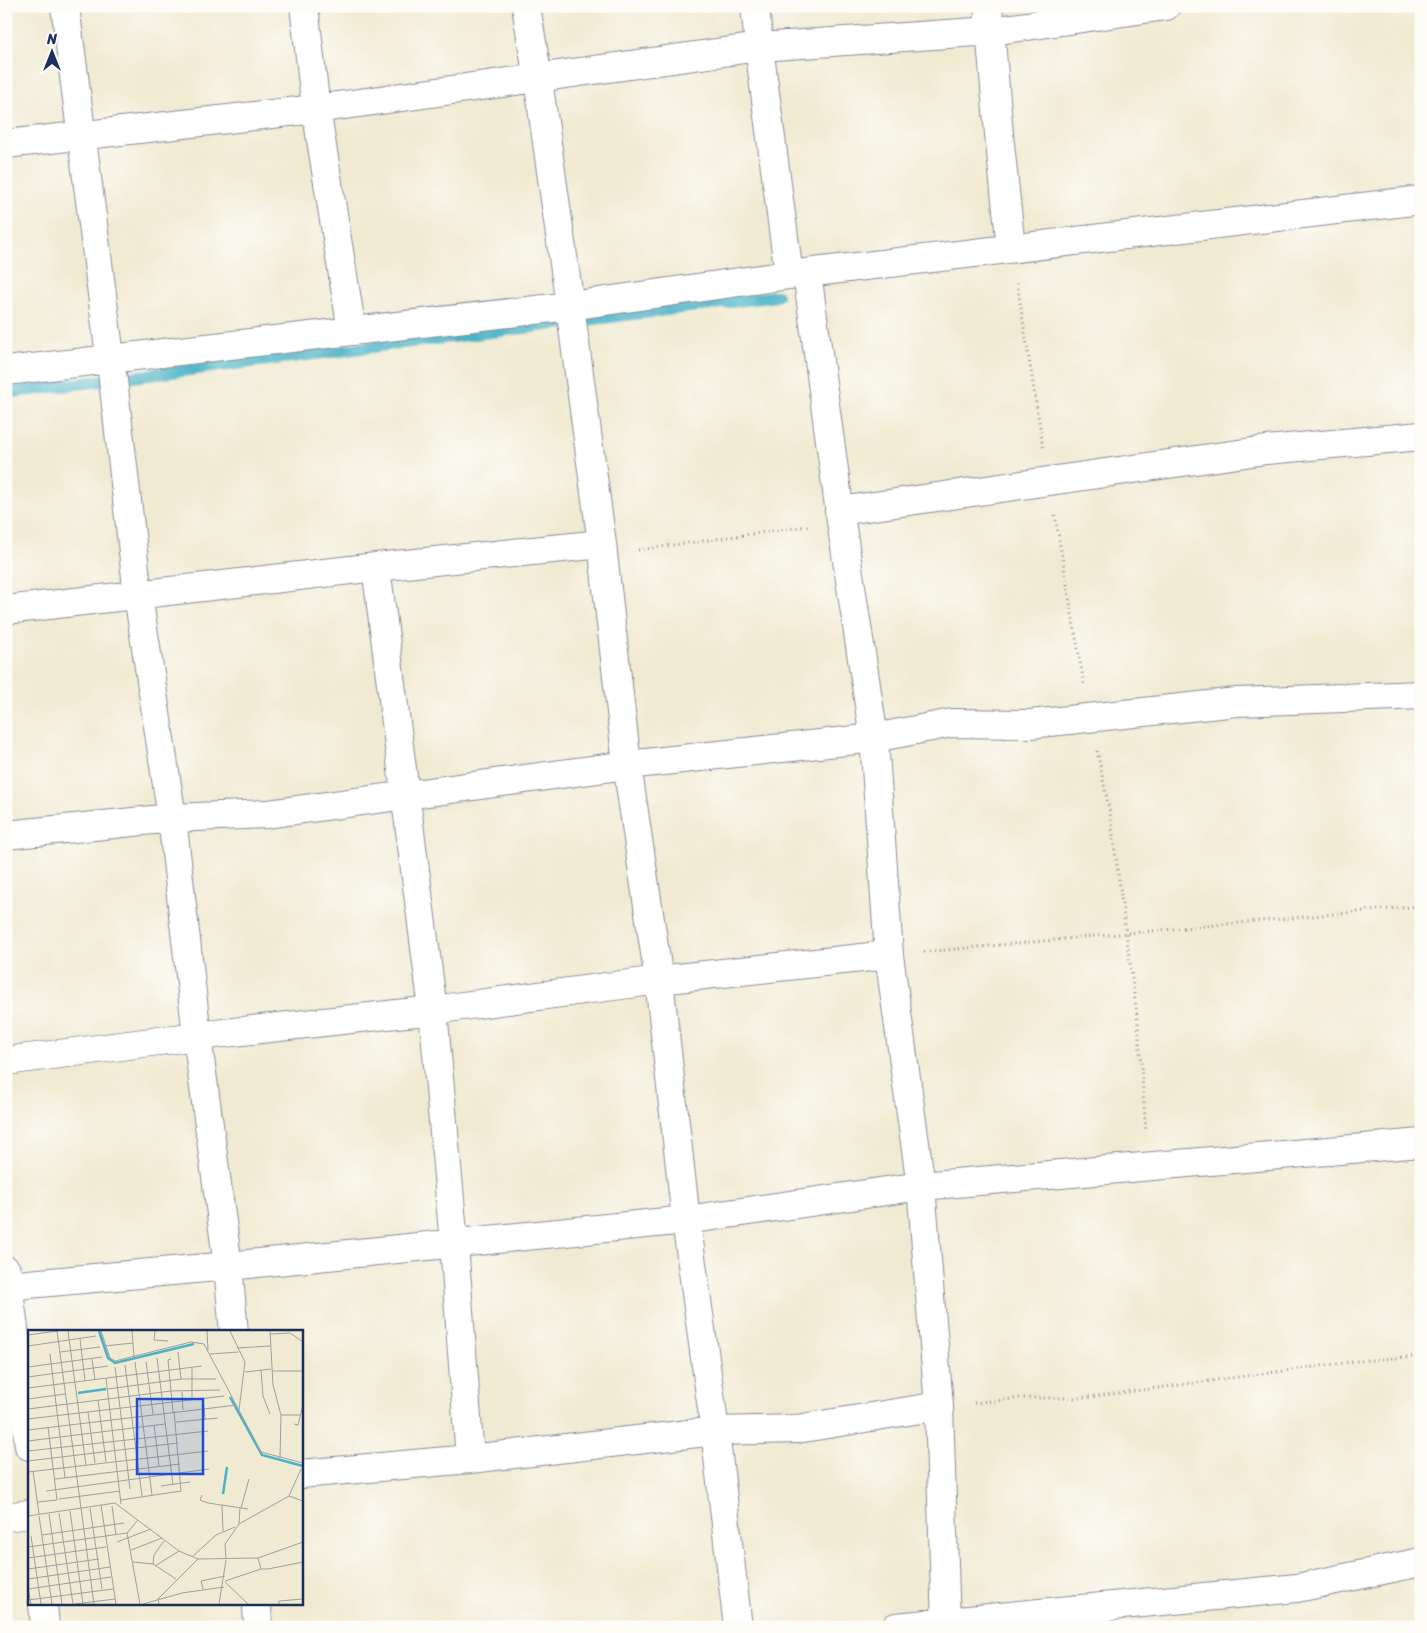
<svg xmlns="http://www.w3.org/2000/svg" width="1427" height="1633" font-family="Sriracha,sans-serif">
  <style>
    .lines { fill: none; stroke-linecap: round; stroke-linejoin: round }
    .stream { stroke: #49b2c7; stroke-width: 12 }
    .minor-casing { stroke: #868c98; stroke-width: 30 }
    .path { stroke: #868c98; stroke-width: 3; stroke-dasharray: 1 4; stroke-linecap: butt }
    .minor { stroke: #fff; stroke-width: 28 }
    .inset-river { fill: none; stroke: #49b2c7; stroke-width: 2.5 }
    .inset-road { fill: none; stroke: #9b9fa4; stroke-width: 1 }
    .view { fill: #1d4ed8; fill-opacity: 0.15; stroke: #1d4ed8; stroke-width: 2.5 }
    .inset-edge { fill: none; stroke: #1b2f5e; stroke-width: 2.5 }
  </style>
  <rect width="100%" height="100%" fill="#fdfcf7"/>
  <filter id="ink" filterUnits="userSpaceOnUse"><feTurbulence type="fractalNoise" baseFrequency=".02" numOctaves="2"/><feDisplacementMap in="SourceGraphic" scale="10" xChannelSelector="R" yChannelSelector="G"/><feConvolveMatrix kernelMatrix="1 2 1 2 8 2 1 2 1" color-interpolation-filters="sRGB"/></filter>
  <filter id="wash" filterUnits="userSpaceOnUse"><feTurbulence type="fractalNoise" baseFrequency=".0096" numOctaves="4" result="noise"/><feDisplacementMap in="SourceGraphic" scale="20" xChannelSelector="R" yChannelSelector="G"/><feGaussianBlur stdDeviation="1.12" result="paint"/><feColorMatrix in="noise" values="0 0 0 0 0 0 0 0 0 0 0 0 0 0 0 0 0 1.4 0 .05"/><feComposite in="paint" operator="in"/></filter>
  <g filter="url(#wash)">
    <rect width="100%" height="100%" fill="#f1ead2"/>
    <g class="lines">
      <!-- stream -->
      <path class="stream" d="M 6,393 L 777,296"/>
    </g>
  </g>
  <g filter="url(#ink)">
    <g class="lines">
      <!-- minor casing -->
      <g class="minor-casing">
        <path id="minor" d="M 65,6 L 113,380 L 138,595 L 172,818 L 197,1036 L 228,1266 L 234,1332
          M 304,6 L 316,109 L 352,331
          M 526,6 L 538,79 L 570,306 L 602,544 L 627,765 L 659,980 L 686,1220 L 715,1431 L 738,1627
          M 755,6 L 759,47 L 789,275
          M 988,6 L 999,134 L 1011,248
          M 6,144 L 316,109 L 759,47 L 991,31 L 1166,6
          M 807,273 L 841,521 L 874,738 L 889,955 L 921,1186 L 939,1406 L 946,1627
          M 6,371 L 570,306 L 789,275 L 1421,200
          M 839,511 L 1266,450 L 1421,436
          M 376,567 L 433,1010 L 454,1244 L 470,1459
          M 6,610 L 376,567 L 602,544
          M 6,835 L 172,818 L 267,814 L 627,765 L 874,738 L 952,723 L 1031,724 L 1237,702 L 1421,695
          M 6,1061 L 197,1036 L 433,1010 L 659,980 L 889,955
          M 6,1270 L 22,1386 L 29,1446
          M 6,1286 L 228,1266 L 686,1220 L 921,1186 L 1421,1143
          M 301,1474 L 470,1459 L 715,1431 L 797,1429 L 939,1406
          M 6,1517 L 29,1514
          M 43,1604 L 45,1627
          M 257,1604 L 258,1627
          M 896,1627 L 1297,1588 L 1421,1562"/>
      </g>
      <!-- path -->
      <path class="path" d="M 1017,283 L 1043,447
        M 1055,515 L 1084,684
        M 638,550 L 808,526
        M 1097,751 L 1110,813 L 1138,1023 L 1146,1132
        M 924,952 L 1421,906
        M 974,1403 L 1022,1398 L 1082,1398 L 1358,1361 L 1421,1356"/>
      <!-- minor -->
      <use href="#minor" class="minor"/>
    </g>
  </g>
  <!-- overview -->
  <g transform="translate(28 1330)">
    <rect width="275" height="275" fill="#f1ead2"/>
    <path class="inset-river" d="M 71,1 L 80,28 L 87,33 L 166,14M 50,63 L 78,59M 202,67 L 234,125 L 275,136M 195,164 L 199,137"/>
    <path class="inset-road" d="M 29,1 L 66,274M 40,1 L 58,135M 73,1 L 82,28 L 87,31 L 163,12 L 176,14 L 233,122 L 275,133M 104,1 L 106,27M 127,1 L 126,10 L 140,11M 179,1 L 180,20M 202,1 L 217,32 L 211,80M 242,1 L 245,55 L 253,85 L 252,128M 242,4 L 262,3 L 275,12M 0,5 L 29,1M 52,9 L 57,51M 0,16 L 68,6M 77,16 L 105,13M 209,18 L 242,16M 32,22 L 72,17M 150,22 L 153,49M 22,24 L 37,148M 182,24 L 211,22M 129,28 L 145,155M 64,29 L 67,50M 143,29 L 140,30 L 145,82M 107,32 L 124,165M 118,32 L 125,84M 97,35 L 114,166M 0,37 L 74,27M 87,37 L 102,159M 164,38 L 164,69M 233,40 L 235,66 L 242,84M 244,41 L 275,41M 217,42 L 243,39M 0,47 L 80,36M 78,48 L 93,174M 0,58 L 174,36M 80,59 L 153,49 L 188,49M 154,62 L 155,80M 175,68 L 177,89M 0,69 L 37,64M 70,70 L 78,132M 0,79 L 143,61 L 192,60M 60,82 L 67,133M 253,85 L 272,85M 0,89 L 196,66M 148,92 L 190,88M 266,94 L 270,95 L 275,75M 126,95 L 131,136M 0,100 L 209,75M 0,111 L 137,94M 0,121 L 180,101M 0,131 L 150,113M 5,141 L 11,184M 0,142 L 180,121M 27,149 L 152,134M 133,156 L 162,152M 18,161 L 181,139M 174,165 L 172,170 L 180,173 L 220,179M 261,166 L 273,139M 31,169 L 92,161M 93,170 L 153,161 L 146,81M 10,172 L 29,170 L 20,97M 73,175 L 88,274M 194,175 L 195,201M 84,176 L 88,205M 62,178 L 74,259M 213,178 L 221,149M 42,181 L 55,274M 31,183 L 45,274M 21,184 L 34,274M 0,186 L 87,173 L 151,221 L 170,229 L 230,228 L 275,212M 11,186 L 24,274M 211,193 L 212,178M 99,203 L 112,274M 14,205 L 96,193M 3,206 L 13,274M 89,212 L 123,199M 0,217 L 99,203 L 110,190M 103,220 L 134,208M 164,227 L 188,205 L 207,197M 0,228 L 78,217M 230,228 L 233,239 L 240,239 L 275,232M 198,229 L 197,214 L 211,194 L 261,166 L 275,171M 105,232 L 125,234 L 148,249M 125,234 L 126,225 L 136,211M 127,236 L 151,221M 0,239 L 71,229M 0,249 L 82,237M 197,251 L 233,239M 197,252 L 220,274M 0,257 L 3,274M 0,259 L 83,247M 175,259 L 173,251 L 197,246M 0,270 L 85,259M 47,274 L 87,269M 115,274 L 154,263 L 196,257M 131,274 L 130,269 L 170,229M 191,274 L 198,230M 251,274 L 251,271 L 275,269"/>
    <path class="view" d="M 109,69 L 175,69 L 175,144 L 109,144 Z"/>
    <rect width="275" height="275" class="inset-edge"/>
  </g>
  <!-- margin -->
  <rect width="1427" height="1633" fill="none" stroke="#fdfcf7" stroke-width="25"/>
  <!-- north arrow -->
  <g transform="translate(52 52)" stroke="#fdfcf7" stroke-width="4" paint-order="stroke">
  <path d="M0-4L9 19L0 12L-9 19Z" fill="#1b2f5e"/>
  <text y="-8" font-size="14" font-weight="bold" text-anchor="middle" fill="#1b2f5e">N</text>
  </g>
</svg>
